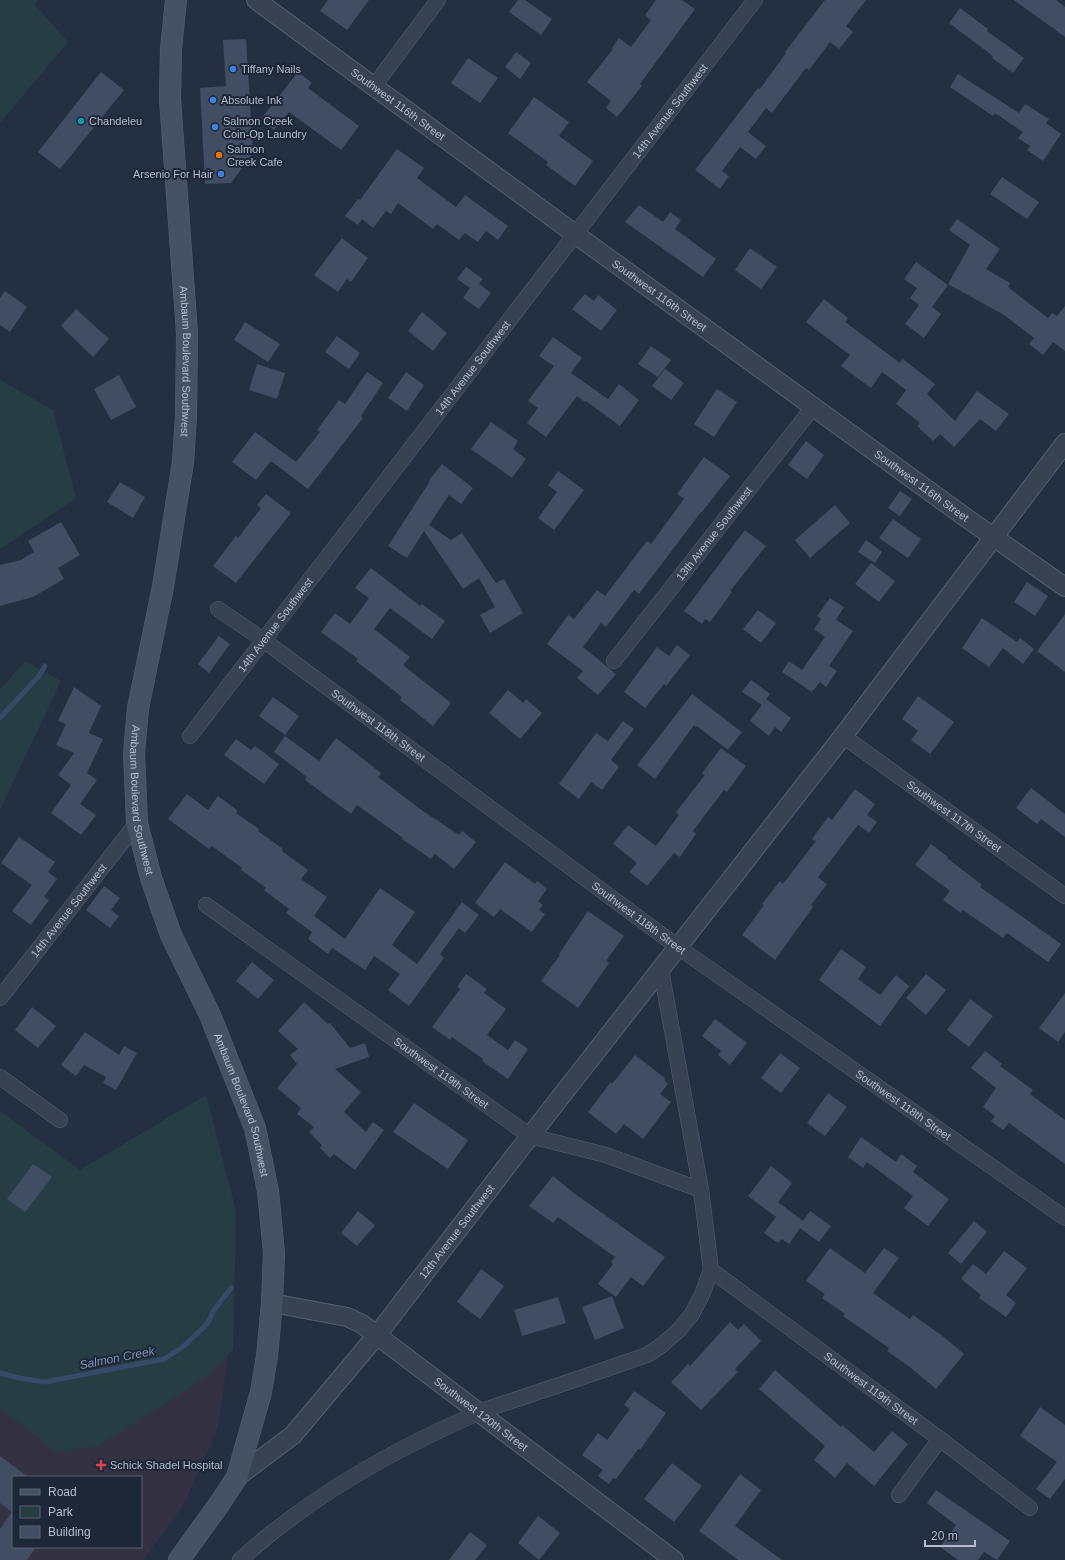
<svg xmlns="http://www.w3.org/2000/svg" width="1065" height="1560" font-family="Arial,sans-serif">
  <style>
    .medical { fill: #343142; fill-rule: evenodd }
    .green { fill: #263e43 }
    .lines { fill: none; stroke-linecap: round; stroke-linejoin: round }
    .stream { stroke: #374a6a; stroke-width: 5 }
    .building { fill: #404d62 }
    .minor-casing { stroke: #56606f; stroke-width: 16 }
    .tertiary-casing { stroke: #56606f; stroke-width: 20 }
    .secondary-casing { stroke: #56606f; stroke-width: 22 }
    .minor { stroke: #394251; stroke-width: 15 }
    .tertiary { stroke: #394251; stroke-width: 18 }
    .secondary { stroke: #465164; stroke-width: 21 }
    .shop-dot { fill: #3f7fe0; stroke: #1d2737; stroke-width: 1.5 }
    .culture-dot { fill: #0f9aa8; stroke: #1d2737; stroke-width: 1.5 }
    .food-dot { fill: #e8710a; stroke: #1d2737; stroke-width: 1.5 }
    .health-dot { fill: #e0444e; stroke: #1d2737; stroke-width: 1.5 }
    .labels { text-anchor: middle; stroke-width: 4; stroke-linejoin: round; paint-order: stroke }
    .poi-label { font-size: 11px; fill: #b5bdcc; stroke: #1d2737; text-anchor: start }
    .street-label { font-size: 11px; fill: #b5bdcc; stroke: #1d2737 }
    .water-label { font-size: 12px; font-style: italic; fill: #7c92b4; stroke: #1d2737 }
  </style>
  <rect width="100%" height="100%" fill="#243042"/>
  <!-- medical -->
  <path class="medical" d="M 228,1354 L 218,1427 L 184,1504 L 143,1560 L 0,1560 L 0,1408 L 56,1452 L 202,1380 ZM 13,1477 L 141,1477 L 141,1547 L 13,1547 Z"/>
  <!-- green -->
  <path class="green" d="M 0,0 L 38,0 L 35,5 L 68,42 L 0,123 Z
    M 0,380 L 53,410 L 76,498 L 0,549 Z
    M 25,661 L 61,681 L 0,810 L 0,690 Z
    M 206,1095 L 236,1211 L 233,1349 L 202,1380 L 96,1447 L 56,1452 L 0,1408 L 0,1111 L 80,1170 Z"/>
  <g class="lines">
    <!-- stream -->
    <path class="stream" d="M 0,718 L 39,676 L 45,666
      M 0,1373 L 19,1378 L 45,1382 L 164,1359 L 184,1346 L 208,1323 L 214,1310 L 231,1288"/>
  </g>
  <!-- building -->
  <path class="building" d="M 328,0 L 369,0 L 347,30 L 320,11 Z
    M 518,0 L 525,0 L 552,19 L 541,35 L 509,12 Z
    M 656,0 L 682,0 L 695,9 L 640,84 L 642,86 L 617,117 L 606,108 L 611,101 L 587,82 L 613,49 L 612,48 L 619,38 L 631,47 L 651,20 L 645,15 Z
    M 825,0 L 866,0 L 846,26 L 853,32 L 839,49 L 830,42 L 809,70 L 806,68 L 772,113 L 766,108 L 748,132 L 766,146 L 756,159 L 740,147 L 722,171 L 729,176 L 720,189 L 695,170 L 758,88 L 760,89 L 786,53 L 785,52 Z
    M 1014,0 L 1056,0 L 1065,7 L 1065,37 Z
    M 960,8 L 988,29 L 987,31 L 1024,58 L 1013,73 L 992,58 L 993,56 L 949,23 Z
    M 246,39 L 253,153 L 231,183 L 205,184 L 200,88 L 226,86 L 223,40 Z
    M 516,52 L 531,63 L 520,79 L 505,67 Z
    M 468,58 L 498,78 L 480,103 L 451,83 Z
    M 101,72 L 124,90 L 60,169 L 38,152 Z
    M 298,72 L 312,83 L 308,88 L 359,126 L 341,150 L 289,112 L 274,130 L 261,119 Z
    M 958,74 L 1019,113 L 1025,104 L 1049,119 L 1046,123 L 1061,134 L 1043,161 L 1027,150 L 1030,146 L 1018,138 L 1023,132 L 995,113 L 993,116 L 950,87 Z
    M 534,97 L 569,122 L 559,136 L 593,161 L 575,186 L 546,165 L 548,162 L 508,133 Z
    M 397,149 L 424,168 L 417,178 L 456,207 L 465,195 L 508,226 L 498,240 L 486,231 L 478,242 L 465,233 L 459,240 L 437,224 L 433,229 L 398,203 L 391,214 L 386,211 L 373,228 L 362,219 L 358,225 L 345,216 L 358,199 L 360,200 Z
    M 1002,177 L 1039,202 L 1027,219 L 990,194 Z
    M 639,205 L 663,222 L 670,212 L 681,220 L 675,229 L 716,259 L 703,277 L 625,222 Z
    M 957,219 L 1000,249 L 986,269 L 1010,283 L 1008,287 L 1048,318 L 1052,313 L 1057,316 L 1065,306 L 1065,351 L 1053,342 L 1043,355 L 1029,344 L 1034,338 L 1004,315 L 948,284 L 970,245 L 949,230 Z
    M 342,238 L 368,258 L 351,282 L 347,279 L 338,292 L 314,275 Z
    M 750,248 L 777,267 L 761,289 L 735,270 Z
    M 916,262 L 948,285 L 932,307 L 941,314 L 924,338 L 905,324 L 919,305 L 910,298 L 917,288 L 904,279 Z
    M 466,267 L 483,279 L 479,284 L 491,293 L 479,309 L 463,298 L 470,288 L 457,279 Z
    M 5,291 L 27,307 L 10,332 L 0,325 L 0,298 Z
    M 585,294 L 594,301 L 598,295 L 617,310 L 601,331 L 572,309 Z
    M 824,299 L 848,318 L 845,322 L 900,363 L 903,359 L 935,384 L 927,394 L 955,421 L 977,391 L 1009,414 L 996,431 L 980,419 L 954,447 L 940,434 L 933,441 L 917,426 L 920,423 L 896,404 L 906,390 L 882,372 L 871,388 L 841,366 L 850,355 L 806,322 Z
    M 76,309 L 109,339 L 93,357 L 61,326 Z
    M 422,312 L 447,333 L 433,351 L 408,331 Z
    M 245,322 L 280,344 L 268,362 L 234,340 Z
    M 337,336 L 360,353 L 349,369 L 325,352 Z
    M 553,337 L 582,358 L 571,373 L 608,399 L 619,384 L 639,400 L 620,426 L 586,401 L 585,402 L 577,396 L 546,437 L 527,423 L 538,408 L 528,401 L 554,366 L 539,356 Z
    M 651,346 L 671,360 L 658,377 L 638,364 Z
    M 257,364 L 285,373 L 277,399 L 249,390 Z
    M 665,369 L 684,383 L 671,400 L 652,386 Z
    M 367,372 L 383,383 L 361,416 L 363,418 L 308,489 L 271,461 L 256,480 L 232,462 L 255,432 L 296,462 L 320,432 L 317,430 L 339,400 L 345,404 Z
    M 406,372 L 424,385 L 407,411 L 388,398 Z
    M 119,375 L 136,407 L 111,420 L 94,389 Z
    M 717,389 L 737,402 L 714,437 L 694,424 Z
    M 491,422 L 518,441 L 513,449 L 526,459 L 512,478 L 471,449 Z
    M 806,441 L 824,455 L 807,479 L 788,465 Z
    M 704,457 L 730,476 L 702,512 L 701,512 L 639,594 L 634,590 L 606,627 L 601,623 L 583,647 L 616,674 L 598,695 L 577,678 L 583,671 L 547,644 L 568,615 L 574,619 L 597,590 L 605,596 L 647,541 L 651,544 L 684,499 L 677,494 Z
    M 442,464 L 473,488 L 461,504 L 449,495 L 429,525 L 451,540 L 462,533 L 496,583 L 504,579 L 523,613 L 490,633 L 480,615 L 495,607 L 479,578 L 463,589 L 424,531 L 407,558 L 388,546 L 430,481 L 429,480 Z
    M 558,471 L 584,490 L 554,530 L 538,518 L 557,492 L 548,485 Z
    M 120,482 L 145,497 L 133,518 L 107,502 Z
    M 900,491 L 912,499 L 900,516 L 888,508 Z
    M 266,494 L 291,513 L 236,583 L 213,566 L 236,536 L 238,538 L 261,508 L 257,505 Z
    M 835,505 L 850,523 L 810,558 L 795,540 Z
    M 893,519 L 921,539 L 908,558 L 879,538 Z
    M 61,522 L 80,555 L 58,568 L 64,579 L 33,597 L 0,606 L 0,565 L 21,560 L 34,552 L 28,541 Z
    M 745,530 L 766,546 L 730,591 L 732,592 L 710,622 L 705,619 L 702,624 L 684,611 Z
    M 866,540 L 882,552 L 875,563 L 858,552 Z
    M 871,563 L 895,581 L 879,602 L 855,584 Z
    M 371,568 L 420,606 L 422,604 L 445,621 L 432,639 L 390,608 L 374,629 L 410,657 L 403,665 L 451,703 L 433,726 L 400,700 L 402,697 L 356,661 L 358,659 L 321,632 L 335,613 L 350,624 L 369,598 L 355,588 Z
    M 1027,582 L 1048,596 L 1035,616 L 1014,602 Z
    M 830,598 L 844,607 L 836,620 L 853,631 L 829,666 L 837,671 L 826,687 L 820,682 L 812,692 L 782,672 L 789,661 L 802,670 L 825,637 L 814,629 L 821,619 L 817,616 Z
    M 758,610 L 776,623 L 761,643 L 743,629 Z
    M 1065,614 L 1065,672 L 1037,651 Z
    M 982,618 L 1017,642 L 1020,638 L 1034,649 L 1023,664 L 1003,648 L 989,667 L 962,648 Z
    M 219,636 L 230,644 L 209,673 L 198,664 Z
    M 677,645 L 690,655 L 666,686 L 664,684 L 645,708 L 624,692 L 657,647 L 669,656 Z
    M 751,680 L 770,694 L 762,705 L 742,692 Z
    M 74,687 L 101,706 L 89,733 L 103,739 L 87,773 L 97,780 L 80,804 L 96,815 L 81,835 L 51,813 L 71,785 L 58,775 L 74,753 L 56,745 L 66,724 L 58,721 Z
    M 508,690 L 523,703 L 526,699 L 542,713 L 520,739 L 489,713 Z
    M 692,694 L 742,732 L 728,750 L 697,726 L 696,727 L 694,725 L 655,779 L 637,765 Z
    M 918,696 L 954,722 L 930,754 L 911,740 L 918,731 L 902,719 Z
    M 273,697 L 299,716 L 285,735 L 259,716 Z
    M 766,699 L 791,718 L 781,732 L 775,727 L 769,736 L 750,721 Z
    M 623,721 L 634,729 L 611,760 L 619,767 L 602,790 L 591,782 L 579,799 L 559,784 L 596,733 L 608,741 Z
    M 285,736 L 319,761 L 336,738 L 381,773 L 378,777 L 423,811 L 459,835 L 462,831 L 476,842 L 454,869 L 435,854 L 431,859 L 402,839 L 403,838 L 357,805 L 351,814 L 305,780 L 307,777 L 274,752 Z
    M 236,739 L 251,750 L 255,746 L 279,764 L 264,784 L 224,755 Z
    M 721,748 L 746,766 L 727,792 L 724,790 L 693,831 L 696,834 L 680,857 L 674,853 L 647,886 L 629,872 L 637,863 L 613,844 L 628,825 L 656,846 L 679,815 L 676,812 L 705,775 L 702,773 Z
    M 1031,788 L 1065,814 L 1065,837 L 1041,819 L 1037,824 L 1016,808 Z
    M 855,789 L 875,804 L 867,815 L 877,822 L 869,833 L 858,825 L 818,877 L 827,884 L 811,905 L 813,907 L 775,960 L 742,935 L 764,905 L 762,904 L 780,881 L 783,884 L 816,841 L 812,839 L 828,817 L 832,820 Z
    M 187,794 L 208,810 L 218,796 L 238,811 L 236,813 L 259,829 L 258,831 L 283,849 L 282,851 L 308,870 L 301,879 L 327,897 L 314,916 L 345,939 L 380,888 L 415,912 L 392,945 L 417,964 L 462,902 L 479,915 L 465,933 L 459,928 L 440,954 L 444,958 L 409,1006 L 388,990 L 400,974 L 374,956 L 365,970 L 332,948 L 328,954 L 308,939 L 312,932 L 286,913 L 289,909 L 264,890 L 266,888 L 241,870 L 242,868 L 212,846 L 209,849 L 168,819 Z
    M 19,837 L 55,862 L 48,872 L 57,879 L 44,897 L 49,900 L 31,925 L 12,911 L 32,885 L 1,863 Z
    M 931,844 L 948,857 L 947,858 L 982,885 L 980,887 L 1061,944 L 1048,962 L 1007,933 L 1003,938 L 963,910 L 961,913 L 943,900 L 950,891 L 915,865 Z
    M 505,862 L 535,884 L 537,881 L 547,889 L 538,901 L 543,905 L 539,910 L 545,914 L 532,932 L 500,909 L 494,917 L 475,903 Z
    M 104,886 L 120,898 L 111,910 L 119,916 L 110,928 L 86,910 Z
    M 588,911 L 624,936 L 606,961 L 609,963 L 578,1008 L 541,981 L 560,955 L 559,954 Z
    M 841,949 L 866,967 L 858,979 L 880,995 L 896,975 L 909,986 L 880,1026 L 819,980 Z
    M 252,962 L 274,980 L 258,999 L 236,981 Z
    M 466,974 L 487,989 L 484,993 L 506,1009 L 487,1035 L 508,1050 L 515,1040 L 528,1049 L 508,1079 L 482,1061 L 483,1059 L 452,1037 L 450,1040 L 432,1027 L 460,989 L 457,987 Z
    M 926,974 L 946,990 L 926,1015 L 906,998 Z
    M 1065,993 L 1065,1032 L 1058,1042 L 1039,1028 Z
    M 970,999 L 993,1016 L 969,1047 L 947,1030 Z
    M 304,1002 L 328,1024 L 330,1023 L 350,1048 L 365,1043 L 369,1057 L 335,1069 L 361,1092 L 344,1112 L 366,1132 L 373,1122 L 384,1130 L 355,1170 L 334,1154 L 330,1158 L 320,1148 L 322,1145 L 309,1132 L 314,1127 L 297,1114 L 301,1108 L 277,1088 L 297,1064 L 290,1055 L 298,1049 L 278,1031 Z
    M 32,1007 L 56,1026 L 38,1048 L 15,1030 Z
    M 715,1019 L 747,1043 L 730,1065 L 718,1055 L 721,1051 L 702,1036 Z
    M 85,1032 L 119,1055 L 124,1046 L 137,1053 L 116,1090 L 103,1083 L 106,1077 L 84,1065 L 76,1076 L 61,1065 Z
    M 985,1051 L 1002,1064 L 1000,1066 L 1033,1090 L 1030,1094 L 1065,1120 L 1065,1164 L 1009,1123 L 1003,1130 L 991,1121 L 995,1116 L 983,1107 L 996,1088 L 971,1068 Z
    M 780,1053 L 800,1068 L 781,1093 L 761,1078 Z
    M 635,1055 L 665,1078 L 664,1080 L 668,1084 L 660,1094 L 671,1102 L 643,1139 L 624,1124 L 616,1134 L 588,1112 L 611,1082 L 612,1084 Z
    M 828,1093 L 847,1107 L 825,1136 L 807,1123 Z
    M 414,1103 L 468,1140 L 448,1169 L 393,1132 Z
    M 861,1137 L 896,1162 L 901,1154 L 917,1166 L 913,1172 L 949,1199 L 928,1226 L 904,1208 L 913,1196 L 867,1162 L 863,1168 L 848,1157 Z
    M 33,1164 L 52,1177 L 25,1212 L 7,1199 Z
    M 771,1166 L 792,1183 L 778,1202 L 803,1221 L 810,1211 L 831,1226 L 819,1242 L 800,1228 L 789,1244 L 782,1239 L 778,1243 L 764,1233 L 776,1217 L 748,1196 Z
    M 553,1176 L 575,1194 L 665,1257 L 643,1286 L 631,1277 L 616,1297 L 598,1284 L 613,1264 L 611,1262 L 615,1257 L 558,1217 L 553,1223 L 529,1206 Z
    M 358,1211 L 375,1225 L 357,1246 L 341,1233 Z
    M 974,1221 L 987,1232 L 961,1264 L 948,1253 Z
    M 830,1248 L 865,1273 L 884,1248 L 899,1258 L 873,1293 L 910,1319 L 913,1315 L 944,1337 L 964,1354 L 936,1389 L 911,1368 L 887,1351 L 889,1348 L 843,1316 L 845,1314 L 822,1298 L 825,1294 L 806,1281 Z
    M 1004,1251 L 1027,1268 L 1006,1295 L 1016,1303 L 1006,1317 L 979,1298 L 981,1295 L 961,1279 L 973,1264 L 986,1274 Z
    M 481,1269 L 504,1286 L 480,1319 L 457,1302 Z
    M 612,1296 L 624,1328 L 595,1340 L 582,1307 Z
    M 558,1297 L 566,1323 L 522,1336 L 514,1310 Z
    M 730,1322 L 738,1330 L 744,1324 L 761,1341 L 735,1369 L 738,1372 L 701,1410 L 671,1382 L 688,1364 L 690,1366 Z
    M 775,1370 L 841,1427 L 842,1425 L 874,1452 L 892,1431 L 908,1444 L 874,1486 L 847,1463 L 835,1478 L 814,1460 L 825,1446 L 759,1389 Z
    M 634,1391 L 666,1413 L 640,1450 L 639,1448 L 616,1479 L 613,1478 L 609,1484 L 598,1476 L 603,1470 L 582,1455 L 598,1433 L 607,1440 L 630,1409 L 624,1405 Z
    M 1040,1407 L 1065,1425 L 1065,1479 L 1050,1499 L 1036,1489 L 1057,1462 L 1020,1436 Z
    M 0,1456 L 28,1477 L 13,1477 L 13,1547 L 36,1547 L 27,1560 L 0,1560 L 0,1529 L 12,1512 L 0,1503 Z
    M 672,1463 L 702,1486 L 674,1522 L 644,1499 Z
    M 740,1474 L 761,1490 L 735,1526 L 782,1560 L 738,1560 L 699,1531 Z
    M 936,1490 L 1010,1541 L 997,1560 L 984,1552 L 978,1560 L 958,1560 L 940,1547 L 956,1525 L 927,1503 Z
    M 538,1516 L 560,1533 L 539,1560 L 518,1543 Z
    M 470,1532 L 487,1545 L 475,1560 L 449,1560 Z"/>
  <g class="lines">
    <!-- minor casing -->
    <g class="minor-casing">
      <g id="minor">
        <path d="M 374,86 L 438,0"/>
        <path id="s1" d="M 218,609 L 262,639 L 678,947 L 1065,1218"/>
        <path id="s2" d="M 614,661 L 814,406"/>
        <path id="s3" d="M 190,736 L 755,0"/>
        <path id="s4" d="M 843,736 L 1065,896"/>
        <path id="s5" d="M 206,905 L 530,1136 L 606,1155 L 701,1190"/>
        <path id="s6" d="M 0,998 L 137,823"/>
        <path d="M 0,1077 L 60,1120"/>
        <path id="s7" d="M 711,1270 L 940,1439 L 1030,1508"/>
        <path d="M 899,1495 L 940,1439"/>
        <path d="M 240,1560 C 309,1497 392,1450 478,1413 C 496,1405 516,1400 535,1393 C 572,1381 609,1368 647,1355 L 662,1345 L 679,1330 L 692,1314 L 702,1295 L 711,1270 L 701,1190 L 661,970"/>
      </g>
    </g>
    <!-- tertiary casing -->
    <g class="tertiary-casing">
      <g id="tertiary">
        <path id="s8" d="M 256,0 L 575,234 L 965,517 L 1065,587"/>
        <path id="s9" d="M 272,1303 L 347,1317 L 362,1324 L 674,1560"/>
        <path id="s10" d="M 237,1477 L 293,1435 L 377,1335 L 530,1136 L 843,736 L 1065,443"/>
      </g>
    </g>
    <!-- secondary casing -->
    <g class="secondary-casing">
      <g id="secondary">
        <path id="s11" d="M 176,0 L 171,49 L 170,99 L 187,333 L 186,416 L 183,462 L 163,587 L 138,708 L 134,753 L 137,823 L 151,878 L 171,935 L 210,1015 L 255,1128 L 268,1191 L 274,1253 L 272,1303 L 267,1356 L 261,1392 L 237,1477 L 220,1503 L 179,1560"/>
      </g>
    </g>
    <!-- minor -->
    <use href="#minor" class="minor"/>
    <!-- tertiary -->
    <use href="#tertiary" class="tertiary"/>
    <!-- secondary -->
    <use href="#secondary" class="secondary"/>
  </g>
  <!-- markers -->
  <g class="shop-dot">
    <circle cx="233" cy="69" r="4"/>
    <circle cx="213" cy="100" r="4"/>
    <circle cx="215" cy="127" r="4"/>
    <circle cx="221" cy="174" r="4"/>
  </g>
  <circle class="culture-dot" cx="81" cy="121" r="4"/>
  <circle class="food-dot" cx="219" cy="155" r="4"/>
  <path class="health-dot" d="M99 1459h4v4h4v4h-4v4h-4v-4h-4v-4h4z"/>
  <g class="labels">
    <!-- poi labels -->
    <g class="poi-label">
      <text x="241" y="73">Tiffany Nails</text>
      <text x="221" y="104">Absolute Ink</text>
      <text x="89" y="125">Chandeleu</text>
      <text x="223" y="125">Salmon Creek<tspan x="223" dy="13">Coin-Op Laundry</tspan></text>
      <text x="227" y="153">Salmon<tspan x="227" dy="13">Creek Cafe</tspan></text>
      <text x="213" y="178" text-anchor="end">Arsenio For Hair</text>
      <text x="110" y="1469">Schick Shadel Hospital</text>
    </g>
    <!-- street labels -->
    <g class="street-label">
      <text dy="4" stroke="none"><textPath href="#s8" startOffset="176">Southwest 116th Street</textPath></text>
      <text dy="4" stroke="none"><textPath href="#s3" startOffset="788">14th Avenue Southwest</textPath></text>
      <text dy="4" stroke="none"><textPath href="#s8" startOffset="500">Southwest 116th Street</textPath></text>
      <text dy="4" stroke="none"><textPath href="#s11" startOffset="362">Ambaum Boulevard Southwest</textPath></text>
      <text dy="4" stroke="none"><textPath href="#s3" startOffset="464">14th Avenue Southwest</textPath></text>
      <text dy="4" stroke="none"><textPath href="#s8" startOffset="824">Southwest 116th Street</textPath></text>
      <text dy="4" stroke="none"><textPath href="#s2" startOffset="162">13th Avenue Southwest</textPath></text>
      <text dy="4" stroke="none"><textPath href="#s3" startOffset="140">14th Avenue Southwest</textPath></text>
      <text dy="4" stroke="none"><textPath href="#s1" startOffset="198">Southwest 118th Street</textPath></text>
      <text dy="4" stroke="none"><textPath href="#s11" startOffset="806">Ambaum Boulevard Southwest</textPath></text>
      <text dy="4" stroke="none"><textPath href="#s4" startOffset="137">Southwest 117th Street</textPath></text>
      <text dy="4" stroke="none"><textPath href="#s6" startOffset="111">14th Avenue Southwest</textPath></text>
      <text dy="4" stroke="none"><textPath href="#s1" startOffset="522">Southwest 118th Street</textPath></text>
      <text dy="4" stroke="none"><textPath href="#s5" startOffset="289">Southwest 119th Street</textPath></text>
      <text dy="4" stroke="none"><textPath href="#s11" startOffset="1130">Ambaum Boulevard Southwest</textPath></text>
      <text dy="4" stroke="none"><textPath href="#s1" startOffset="846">Southwest 118th Street</textPath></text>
      <text dy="4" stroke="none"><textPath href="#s10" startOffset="331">12th Avenue Southwest</textPath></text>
      <text dy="4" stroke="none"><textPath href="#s7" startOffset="199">Southwest 119th Street</textPath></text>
      <text dy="4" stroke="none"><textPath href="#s9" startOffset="242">Southwest 120th Street</textPath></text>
    </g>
    <!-- water labels -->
    <g class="water-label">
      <text transform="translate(117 1358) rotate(-11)" y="4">Salmon Creek</text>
    </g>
  </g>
  <!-- legend -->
  <rect x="12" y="1476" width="130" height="72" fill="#1d2737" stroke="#5a6373"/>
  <rect x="20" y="1489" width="20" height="6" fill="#465164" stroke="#5a6373"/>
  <text x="48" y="1496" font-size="12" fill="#b5bdcc">Road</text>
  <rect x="20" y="1506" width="20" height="12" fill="#263e43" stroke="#5a6373"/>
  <text x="48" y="1516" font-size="12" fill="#b5bdcc">Park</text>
  <rect x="20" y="1526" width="20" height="12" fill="#404d62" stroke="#5a6373"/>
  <text x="48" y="1536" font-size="12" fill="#b5bdcc">Building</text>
  <!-- scale -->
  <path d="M925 1540v6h50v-6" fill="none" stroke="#b5bdcc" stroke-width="2"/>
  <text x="931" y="1540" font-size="12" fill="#b5bdcc" stroke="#1d2737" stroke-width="3" paint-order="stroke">20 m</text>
</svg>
